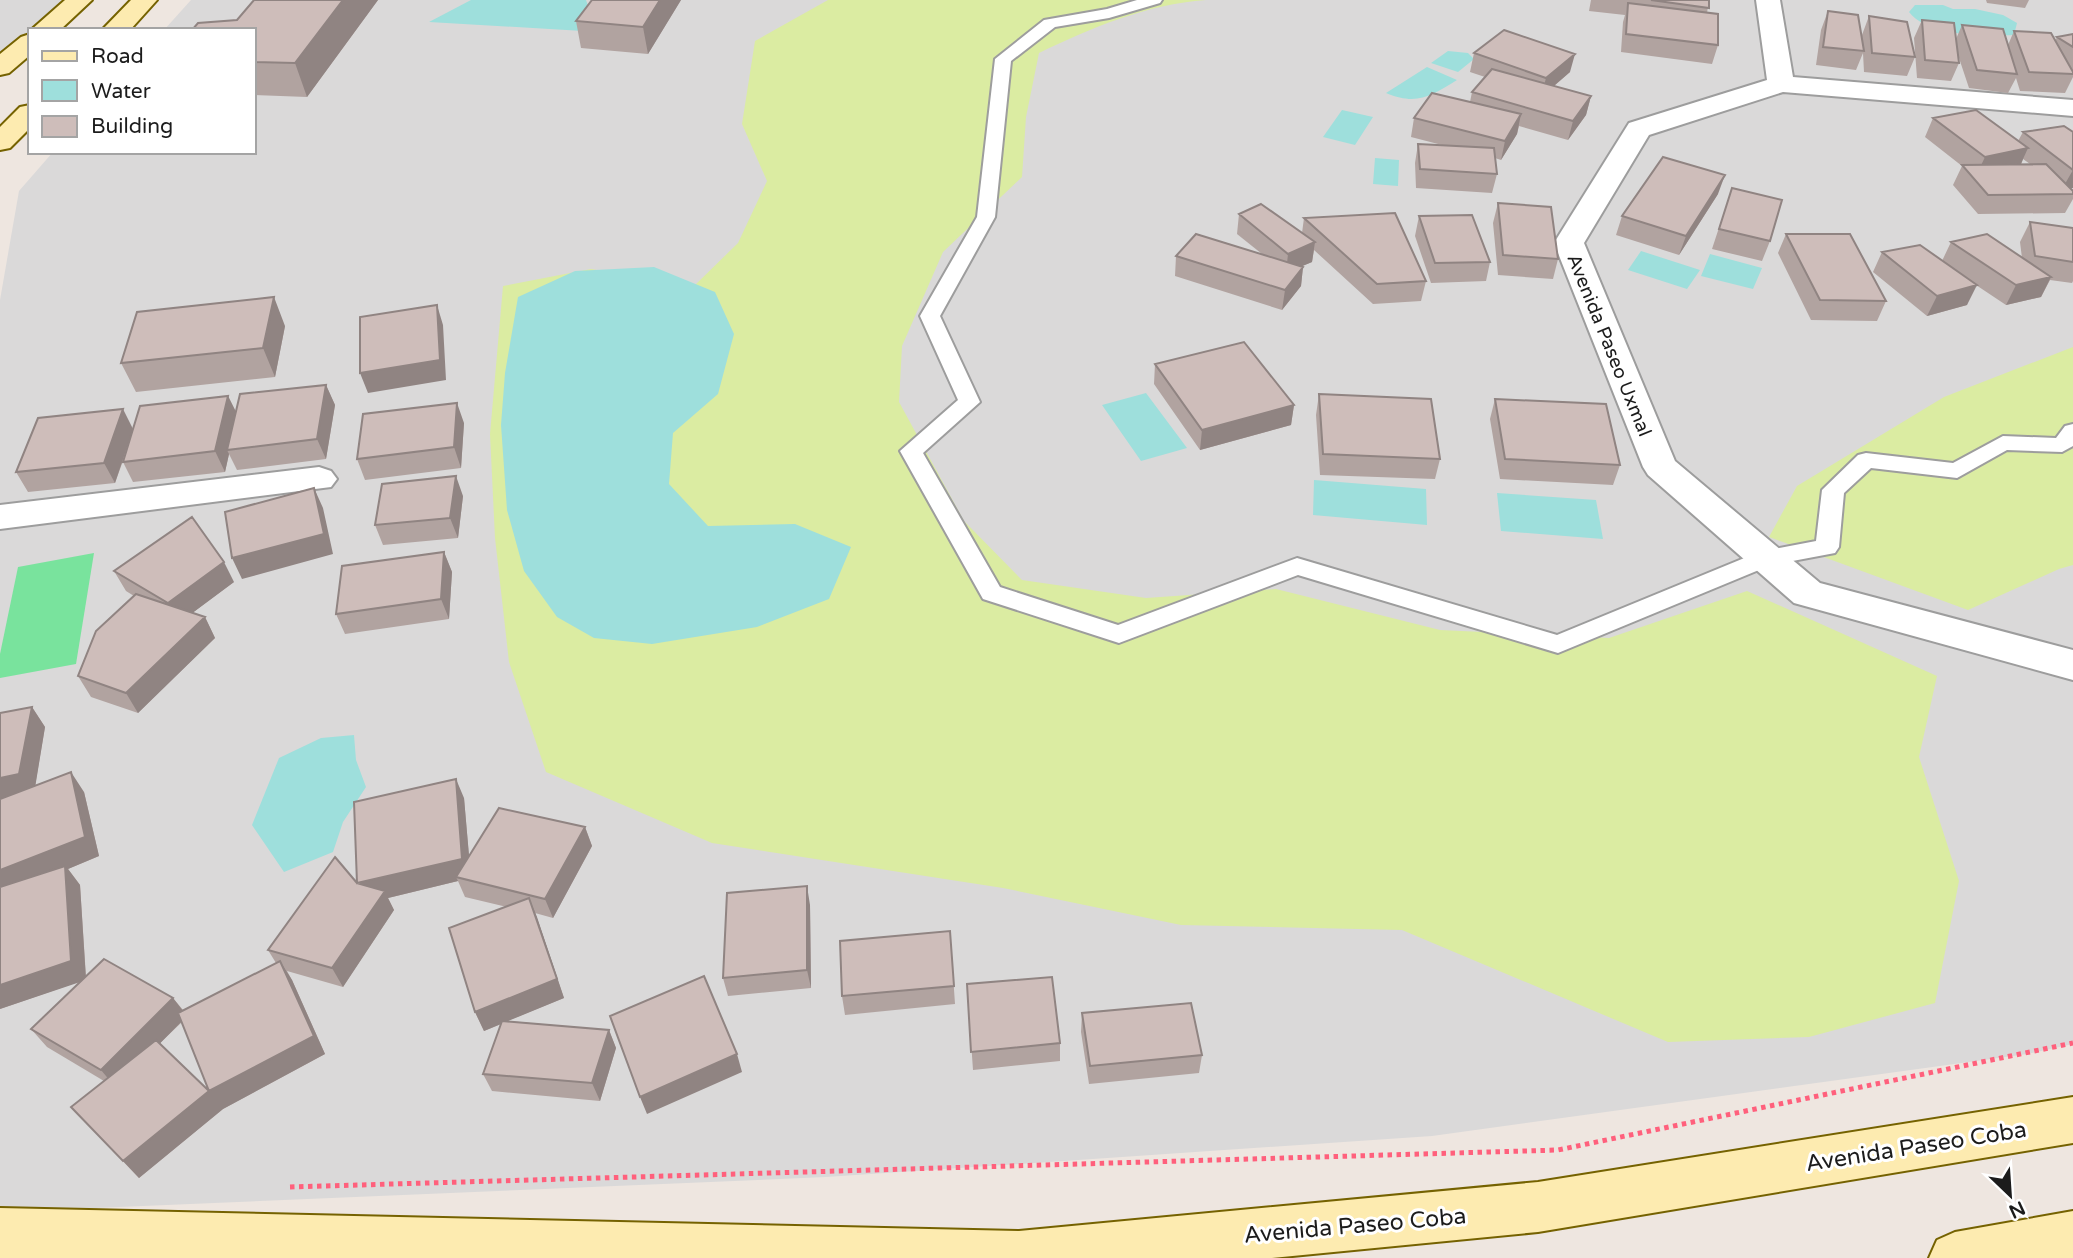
<svg xmlns="http://www.w3.org/2000/svg" width="2073" height="1258" font-family="'Varela Round',sans-serif">
  <style>
    .residential { fill: #dad9d9 }
    .grass { fill: #dbeca2 }
    .pitch { fill: #79e39d }
    .water { fill: #9edfdc }
    .lines { fill: none; stroke-linecap: round; stroke-linejoin: round }
    .service-casing { stroke: #9d9d9d; stroke-width: 4 }
    .minor-casing { stroke: #9d9d9d; stroke-width: 4 }
    .secondary-casing { stroke: #756200; stroke-width: 4 }
    .path { stroke: #ff607c; stroke-width: 5; stroke-dasharray: 4.5 4.5; stroke-linecap: butt }
    .service { fill: #fff; fill-rule: evenodd }
    .minor { fill: #fff; fill-rule: evenodd }
    .secondary { fill: #fdebb0; fill-rule: evenodd }
    .wall { fill: #b1a3a0; fill-rule: evenodd }
    .shaded-wall { fill: #908482 }
    .building { fill: #cebdba; stroke: #908482; stroke-width: 2 }
    .labels { text-anchor: middle; stroke-width: 6; stroke-linejoin: round; paint-order: stroke }
    .street-label { font-size: 19px; fill: #1c1c1c; stroke: #fff }
    .near-street-label { font-size: 23px; fill: #1c1c1c; stroke: #fff }
  </style>
  <rect width="100%" height="100%" fill="#eee6e0"/>
  <!-- residential -->
  <path class="residential" d="M 0,0 L 68,0 L 37,30 L 30,30 L 30,37 L 0,66 Z
    M 191,0 L 2073,0 L 2073,1044 L 2027,1054 L 1432,1136 L 826,1177 L 0,1212 L 0,300 L 19,191 L 53,152 L 254,152 L 254,30 L 164,30 Z"/>
  <!-- grass -->
  <path class="grass" d="M 828,0 L 1206,0 C 1147,4 1091,28 1039,53 L 1026,117 L 1022,177 L 943,252 L 902,346 L 899,402 L 964,521 L 1022,580 L 1146,598 L 1276,589 L 1440,630 L 1609,638 L 1747,591 L 1937,676 L 1919,757 L 1959,881 L 1935,1003 L 1809,1037 L 1668,1042 L 1402,930 L 1181,925 L 1003,888 L 712,843 L 546,772 L 509,662 L 495,538 L 490,434 L 503,286 L 591,269 L 693,287 L 738,243 L 767,181 L 742,124 L 755,41 Z
    M 2073,347 L 2073,565 L 2059,569 L 1968,610 L 1769,537 L 1797,486 L 1944,397 Z"/>
  <!-- pitch -->
  <path class="pitch" d="M 94,553 L 76,664 L 0,678 L 0,654 L 18,567 Z"/>
  <!-- water -->
  <path class="water" d="M 471,0 L 586,0 L 592,17 L 583,31 L 429,22 Z
    M 1915,5 L 1943,5 L 1953,9 L 1975,9 L 2003,15 L 2017,23 L 2014,35 C 1984,36 1928,37 1909,12 Z
    M 1448,51 L 1468,53 L 1474,59 L 1458,72 L 1431,63 Z
    M 1427,67 L 1457,80 C 1431,96 1417,106 1386,93 Z
    M 1342,110 L 1373,117 L 1355,145 L 1323,137 Z
    M 1375,158 L 1399,160 L 1398,186 L 1373,184 Z
    M 1641,251 L 1700,270 L 1687,289 L 1628,270 Z
    M 1710,254 L 1762,268 L 1753,289 L 1701,276 Z
    M 654,267 L 715,292 L 734,334 L 718,394 L 673,433 L 669,484 L 708,526 L 795,524 L 851,547 L 829,599 L 757,627 L 652,644 L 594,638 L 557,617 L 524,571 L 507,510 L 501,425 L 505,373 L 518,297 L 575,271 Z
    M 1146,393 L 1187,448 L 1141,461 L 1102,405 Z
    M 1314,480 L 1426,489 L 1427,525 L 1313,515 Z
    M 1497,493 L 1596,500 L 1603,539 L 1501,531 Z
    M 354,735 L 356,760 L 366,787 L 343,822 L 333,852 L 284,872 L 252,825 L 279,758 L 321,738 Z"/>
  <g class="lines">
    <!-- service casing -->
    <g class="service-casing">
      <path id="service" d="M 1137,0 L 1162,0 L 1160,3 L 1109,18 L 1055,27 L 1011,61 L 995,217 L 940,316 L 980,402 L 923,453 L 1000,587 L 1118,625 L 1297,558 L 1557,635 L 1759,552 L 1816,541 L 1822,490 L 1858,455 L 1866,453 L 1953,463 L 2003,436 L 2056,438 L 2065,426 L 2073,424 L 2073,446 L 2062,452 L 2007,450 L 1957,478 L 1871,468 L 1844,493 L 1839,547 L 1835,553 L 1771,565 L 1558,653 L 1298,575 L 1119,643 L 983,599 L 900,451 L 958,400 L 920,316 L 977,217 L 995,59 L 1044,20 L 1107,9 Z"/>
    </g>
    <!-- minor casing -->
    <g class="minor-casing">
      <path id="minor" d="M 1756,0 L 1780,0 L 1793,77 L 2073,100 L 2073,116 L 1783,92 L 1649,135 L 1584,243 L 1675,461 L 1820,583 L 2073,650 L 2073,680 L 1794,603 L 1648,475 L 1643,467 L 1554,243 L 1629,123 L 1767,80 Z
        M 319,467 L 331,471 L 337,479 L 331,487 L 0,529 L 0,505 Z"/>
    </g>
    <!-- secondary casing -->
    <g class="secondary-casing">
      <path id="secondary" d="M 65,0 L 92,0 L 60,30 L 31,30 Z
        M 131,0 L 157,0 L 130,30 L 102,30 Z
        M 30,34 L 30,55 L 9,73 L 0,75 L 0,54 L 21,37 Z
        M 30,105 L 30,128 L 10,148 L 0,150 L 0,127 L 20,107 Z
        M 2073,1097 L 2073,1143 L 1538,1232 L 1272,1258 L 0,1258 L 0,1208 L 1019,1231 L 1538,1182 Z
        M 2073,1211 L 2073,1258 L 1929,1258 L 1937,1240 L 1955,1232 Z"/>
    </g>
    <!-- path -->
    <path class="path" d="M 290,1187 L 1558,1150 L 2073,1043"/>
    <!-- service -->
    <use href="#service" class="service"/>
    <!-- minor -->
    <use href="#minor" class="minor"/>
    <!-- secondary -->
    <use href="#secondary" class="secondary"/>
  </g>
  <!-- wall -->
  <path class="wall" d="M 254,0 L 378,0 L 307,97 L 254,95 L 254,30 L 237,20 Z
    M 592,0 L 681,0 L 648,54 L 581,48 L 576,21 Z
    M 1591,0 L 1709,0 L 1707,13 L 1718,45 L 1712,64 L 1621,52 L 1623,22 L 1625,15 L 1589,11 Z
    M 1986,0 L 2029,0 L 2025,8 L 1987,3 Z
    M 1828,11 L 1862,42 L 1862,35 L 1869,16 L 1915,57 L 1907,76 L 1864,72 L 1863,53 L 1856,70 L 1816,65 L 1821,30 Z
    M 1922,20 L 1956,39 L 1962,25 L 2008,45 L 2014,31 L 2055,41 L 2057,37 L 2073,34 L 2073,77 L 2065,93 L 2020,91 L 2016,78 L 2008,93 L 1969,88 L 1959,58 L 1959,63 L 1951,81 L 1917,78 L 1914,38 Z
    M 1474,53 L 1570,72 L 1554,86 L 1591,96 L 1586,115 L 1568,140 L 1519,126 L 1517,134 L 1501,160 L 1495,158 L 1497,174 L 1492,193 L 1416,188 L 1415,163 L 1418,144 L 1442,145 L 1411,137 L 1414,118 L 1470,102 L 1472,92 L 1485,77 L 1470,72 Z
    M 1933,118 L 2018,141 L 2023,132 L 2073,132 L 2073,188 L 2070,188 L 2073,191 L 2073,199 L 2065,213 L 1978,214 L 1953,185 L 1962,166 L 1925,137 ZM 2023,159 L 2030,164 L 2021,165 Z
    M 1732,188 L 1770,241 L 1762,261 L 1712,249 Z
    M 1718,194 L 1679,255 L 1616,235 L 1622,216 Z
    M 1498,203 L 1558,259 L 1553,279 L 1498,275 L 1493,223 Z
    M 1239,214 L 1302,233 L 1304,218 L 1426,281 L 1421,301 L 1373,304 L 1314,250 L 1312,262 L 1302,266 L 1303,267 L 1301,286 L 1282,310 L 1175,276 L 1176,256 L 1262,254 L 1237,234 Z
    M 1419,216 L 1490,262 L 1486,281 L 1431,283 L 1415,236 Z
    M 2030,222 L 2073,228 L 2073,281 L 2072,283 L 2050,280 L 2041,297 L 2006,305 L 1970,281 L 1967,305 L 1927,316 L 1873,272 L 1882,252 L 1942,261 L 1951,242 L 2022,258 L 2020,242 Z
    M 1786,234 L 1886,301 L 1877,321 L 1811,320 L 1778,253 Z
    M 285,326 L 275,377 L 136,392 L 121,363 Z
    M 1155,364 L 1294,405 L 1291,425 L 1200,450 L 1154,384 Z
    M 326,385 L 335,405 L 326,459 L 237,470 L 229,454 L 225,472 L 133,482 L 123,462 L 124,458 L 115,483 L 28,492 L 16,472 L 133,429 L 228,396 L 236,412 Z
    M 1319,394 L 1440,459 L 1435,479 L 1320,475 L 1316,415 Z
    M 1495,399 L 1620,465 L 1613,485 L 1500,479 L 1490,419 Z
    M 464,423 L 461,468 L 365,480 L 357,459 Z
    M 463,496 L 458,538 L 383,545 L 375,525 Z
    M 444,552 L 452,572 L 449,619 L 345,634 L 336,614 Z
    M 114,571 L 234,582 L 192,613 L 205,617 L 215,638 L 138,713 L 91,697 L 78,676 L 134,596 L 126,591 Z
    M 32,707 L 45,727 L 35,786 L 84,792 L 99,856 L 68,869 L 80,885 L 86,977 L 173,998 L 183,1010 L 276,963 L 268,950 L 357,883 L 464,798 L 469,857 L 585,827 L 592,846 L 553,918 L 535,913 L 564,998 L 507,1021 L 609,1030 L 616,1048 L 600,1101 L 492,1091 L 483,1074 L 501,1024 L 484,1031 L 475,1012 L 507,907 L 465,897 L 458,881 L 388,898 L 394,910 L 343,987 L 287,971 L 292,980 L 325,1054 L 223,1109 L 139,1178 L 87,1124 L 104,1081 L 47,1047 L 31,1029 L 81,981 L 0,1009 ZM 182,1022 L 209,1091 L 160,1043 Z
    M 810,905 L 811,988 L 728,996 L 723,978 Z
    M 950,931 L 955,1004 L 845,1015 L 842,996 Z
    M 967,984 L 1060,1043 L 1060,1061 L 973,1070 Z
    M 1082,1013 L 1202,1055 L 1199,1073 L 1089,1084 L 1081,1032 Z"/>
  <!-- shaded-wall -->
  <path class="shaded-wall" d="M 343,0 L 378,0 L 307,97 L 295,63 Z
    M 660,0 L 681,0 L 648,54 L 643,27 Z
    M 1575,54 L 1570,72 L 1541,97 L 1546,78 Z
    M 1591,96 L 1586,115 L 1568,140 L 1573,121 Z
    M 1521,114 L 1517,134 L 1501,160 L 1505,141 Z
    M 2028,148 L 2019,168 L 1976,176 L 1985,157 Z
    M 2073,170 L 2073,188 L 2062,189 Z
    M 1725,175 L 1718,194 L 1679,255 L 1686,236 Z
    M 1315,242 L 1312,262 L 1286,273 L 1288,254 Z
    M 1303,267 L 1301,286 L 1282,310 L 1285,290 Z
    M 2051,277 L 2041,297 L 2006,305 L 2016,285 Z
    M 1977,285 L 1967,305 L 1927,316 L 1937,296 Z
    M 274,297 L 285,326 L 275,377 L 263,348 Z
    M 437,305 L 443,325 L 446,380 L 368,393 L 360,373 Z
    M 326,385 L 335,405 L 326,459 L 317,439 Z
    M 228,396 L 238,416 L 227,450 L 229,454 L 225,472 L 215,451 Z
    M 457,403 L 464,423 L 461,468 L 454,447 Z
    M 1294,405 L 1291,425 L 1200,450 L 1202,430 Z
    M 123,409 L 133,429 L 115,483 L 104,463 Z
    M 456,476 L 463,496 L 458,538 L 450,518 Z
    M 314,488 L 323,508 L 333,554 L 242,579 L 232,558 Z
    M 444,552 L 452,572 L 449,619 L 441,599 Z
    M 224,562 L 234,582 L 179,623 L 168,603 Z
    M 205,617 L 215,638 L 138,713 L 126,693 Z
    M 32,707 L 45,727 L 34,794 L 0,801 L 0,778 Z
    M 71,772 L 84,792 L 99,856 L 68,869 L 80,885 L 86,980 L 0,1009 L 0,870 Z
    M 456,779 L 464,798 L 471,878 L 456,877 L 458,881 L 388,898 L 394,910 L 343,987 L 332,968 L 357,883 Z
    M 585,827 L 592,846 L 553,918 L 545,899 Z
    M 807,886 L 810,905 L 811,988 L 807,970 Z
    M 529,898 L 537,917 L 564,998 L 484,1031 L 475,1012 Z
    M 280,961 L 292,980 L 325,1054 L 223,1109 L 139,1178 L 123,1161 L 209,1091 Z
    M 173,998 L 187,1016 L 116,1088 L 101,1070 Z
    M 609,1030 L 616,1048 L 600,1101 L 592,1083 Z
    M 737,1054 L 742,1072 L 647,1114 L 640,1097 Z"/>
  <!-- building -->
  <path class="building" d="M 254,0 L 343,0 L 295,63 L 254,62 L 254,30 L 192,30 L 198,23 L 237,20 Z
    M 592,0 L 660,0 L 643,27 L 576,21 Z
    M 1651,0 L 1709,0 L 1709,8 Z
    M 1628,3 L 1718,14 L 1718,45 L 1626,34 Z
    M 1828,11 L 1858,15 L 1864,51 L 1823,47 Z
    M 1869,16 L 1907,22 L 1915,57 L 1872,53 Z
    M 1922,20 L 1954,23 L 1959,63 L 1925,60 Z
    M 1962,25 L 2003,29 L 2017,74 L 1977,70 Z
    M 1504,30 L 1575,54 L 1546,78 L 1474,53 Z
    M 2014,31 L 2051,33 L 2073,72 L 2073,74 L 2029,72 Z
    M 2073,34 L 2073,47 L 2057,37 Z
    M 1492,69 L 1591,96 L 1573,121 L 1472,92 Z
    M 1432,93 L 1521,114 L 1505,141 L 1414,118 Z
    M 1976,110 L 2028,148 L 1985,157 L 1933,118 Z
    M 2064,126 L 2073,132 L 2073,170 L 2023,132 Z
    M 1418,144 L 1494,148 L 1497,174 L 1420,169 Z
    M 1663,157 L 1725,175 L 1686,236 L 1622,216 Z
    M 2046,164 L 2073,191 L 2073,194 L 1988,195 L 1962,165 Z
    M 1732,188 L 1782,200 L 1770,241 L 1719,229 Z
    M 1498,203 L 1551,207 L 1558,259 L 1503,255 Z
    M 1261,204 L 1315,242 L 1288,254 L 1239,214 Z
    M 1395,213 L 1426,281 L 1377,284 L 1304,218 Z
    M 1472,215 L 1490,262 L 1435,263 L 1419,216 Z
    M 2030,222 L 2073,228 L 2073,262 L 2035,256 Z
    M 1196,234 L 1303,267 L 1285,290 L 1176,256 Z
    M 1786,234 L 1850,234 L 1886,301 L 1820,300 Z
    M 1987,234 L 2051,277 L 2016,285 L 1951,242 Z
    M 1920,245 L 1977,285 L 1937,296 L 1882,252 Z
    M 274,297 L 263,348 L 121,363 L 137,312 Z
    M 437,305 L 440,360 L 360,373 L 360,317 Z
    M 1244,342 L 1294,405 L 1202,430 L 1155,364 Z
    M 326,385 L 317,439 L 227,450 L 240,394 Z
    M 1319,394 L 1431,399 L 1440,459 L 1323,454 Z
    M 228,396 L 215,451 L 123,462 L 140,406 Z
    M 1495,399 L 1606,404 L 1620,465 L 1505,459 Z
    M 457,403 L 454,447 L 357,459 L 363,414 Z
    M 123,409 L 104,463 L 16,472 L 38,418 Z
    M 456,476 L 450,518 L 375,525 L 382,484 Z
    M 314,488 L 324,534 L 232,558 L 225,512 Z
    M 192,517 L 224,562 L 168,603 L 114,571 Z
    M 444,552 L 441,599 L 336,614 L 342,566 Z
    M 136,594 L 205,617 L 126,693 L 78,676 L 96,631 Z
    M 32,707 L 19,774 L 0,778 L 0,713 Z
    M 71,772 L 85,837 L 0,870 L 0,799 Z
    M 456,779 L 462,859 L 357,883 L 354,802 Z
    M 499,808 L 585,827 L 545,899 L 456,877 Z
    M 335,857 L 357,883 L 385,891 L 332,968 L 268,950 Z
    M 65,866 L 71,961 L 0,985 L 0,887 Z
    M 807,886 L 807,970 L 723,978 L 727,893 Z
    M 529,898 L 557,979 L 475,1012 L 449,928 Z
    M 950,931 L 954,986 L 842,996 L 840,941 Z
    M 104,959 L 173,998 L 101,1070 L 31,1029 Z
    M 280,961 L 314,1036 L 209,1091 L 178,1013 Z
    M 704,976 L 737,1054 L 640,1097 L 610,1016 Z
    M 1052,977 L 1060,1043 L 971,1052 L 967,984 Z
    M 1191,1003 L 1202,1055 L 1090,1066 L 1082,1013 Z
    M 502,1021 L 609,1030 L 592,1083 L 483,1074 Z
    M 156,1040 L 209,1091 L 123,1161 L 71,1107 Z"/>
  <g class="labels">
    <!-- street labels -->
    <g class="street-label">
      <text transform="translate(1610 345) rotate(68)" y="7">Avenida Paseo Uxmal</text>
    </g>
    <!-- near-street labels -->
    <g class="near-street-label">
      <text transform="translate(1916 1146) rotate(-9)" y="8">Avenida Paseo Coba</text>
      <text transform="translate(1355 1225) rotate(-5)" y="8">Avenida Paseo Coba</text>
    </g>
  </g>
  <!-- legend -->
  <rect x="28" y="28" width="228" height="126" fill="#ffffff" stroke="#a4a4a4" stroke-width="2"/>
  <rect x="42" y="51" width="35" height="10" fill="#fdebb0" stroke="#a4a4a4" stroke-width="2"/>
  <text x="91" y="63" font-size="21" fill="#1c1c1c">Road</text>
  <rect x="42" y="80" width="35" height="21" fill="#9edfdc" stroke="#a4a4a4" stroke-width="2"/>
  <text x="91" y="98" font-size="21" fill="#1c1c1c">Water</text>
  <rect x="42" y="116" width="35" height="21" fill="#cebdba" stroke="#a4a4a4" stroke-width="2"/>
  <text x="91" y="133" font-size="21" fill="#1c1c1c">Building</text>
  <!-- north arrow -->
  <g transform="translate(2010 1195) rotate(155)" stroke="#ffffff" stroke-width="5" paint-order="stroke">
  <path d="M0-5L12 26L0 18L-12 26Z" fill="#1c1c1c"/>
  <text y="-10" font-size="19" font-weight="bold" text-anchor="middle" fill="#1c1c1c">N</text>
  </g>
</svg>
